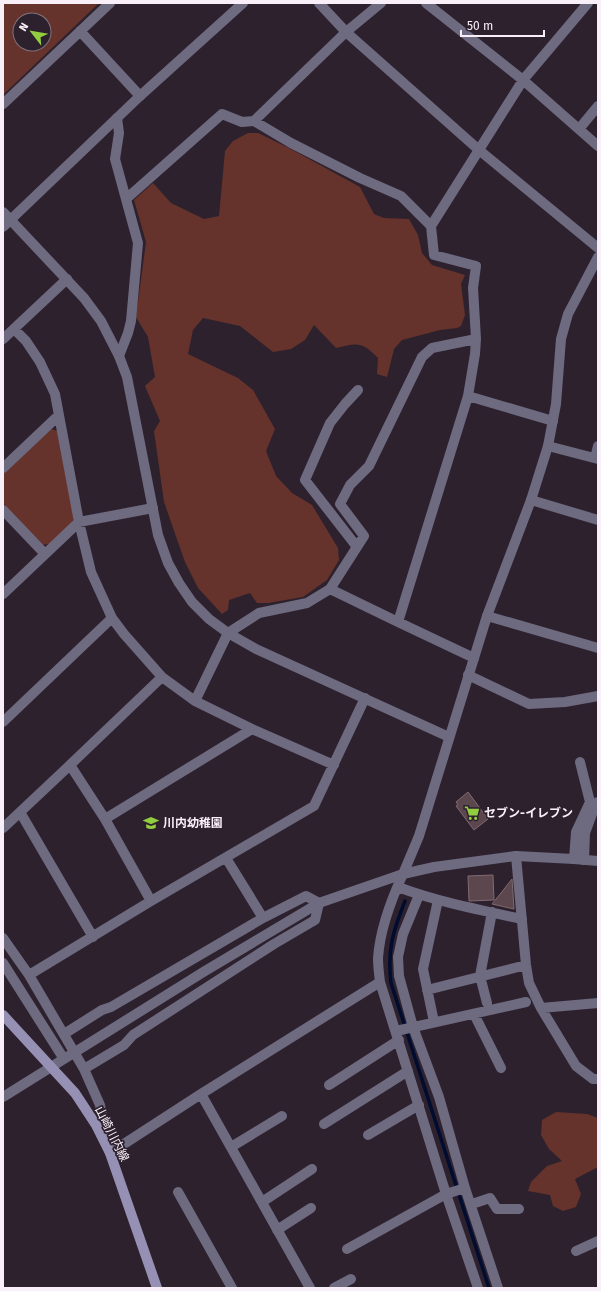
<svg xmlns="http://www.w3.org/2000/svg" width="601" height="1291" font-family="'Fira Sans','Noto Sans JP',sans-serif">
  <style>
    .green { fill: #65332b; fill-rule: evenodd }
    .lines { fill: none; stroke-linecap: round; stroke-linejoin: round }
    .stream { stroke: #000c30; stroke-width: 3.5 }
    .building { fill: #5b474d; stroke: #816a71 }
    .minor { stroke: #6e6a80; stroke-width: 10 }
    .tertiary { stroke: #6e6a80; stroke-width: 10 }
    .secondary { stroke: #9691b4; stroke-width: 10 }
    .labels { text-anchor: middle; stroke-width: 3.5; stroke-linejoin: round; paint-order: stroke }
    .poi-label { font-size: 12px; font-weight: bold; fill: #f8eff8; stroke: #2d212e; text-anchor: start }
    .street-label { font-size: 12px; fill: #f8eff8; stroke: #2d212e }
  </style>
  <rect width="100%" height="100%" fill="#2d212e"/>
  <!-- green -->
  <path class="green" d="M 3,3 L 99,3 L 3,95 ZM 20,20 L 44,20 L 44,44 L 20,44 Z
    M 248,133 L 258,133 L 289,148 L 360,187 L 374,214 L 384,218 L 409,219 L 418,235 L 422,253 L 432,265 L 465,275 L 461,284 L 465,315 L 461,326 L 457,328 L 440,330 L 402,340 L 394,349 L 387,377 L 377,374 L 378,358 C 362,341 357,343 336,348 L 314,325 L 305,340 L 291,349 L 273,352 L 240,326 L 203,318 L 193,330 L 188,354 L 238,378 L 253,390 L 275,429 L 266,451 L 276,476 L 292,493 L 312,505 L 338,548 L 339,560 L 327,580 L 303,597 L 268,603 L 257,603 L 250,593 L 229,600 L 228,610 L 222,614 L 198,588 L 185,562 L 164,502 L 154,431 L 160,421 L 145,386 L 155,377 L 148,337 L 136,317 L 146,242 L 134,200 L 153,183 L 171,203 L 204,219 L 219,216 L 225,151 L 233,141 Z
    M 51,429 L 58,431 L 74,517 L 72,523 L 49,544 L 41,545 L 3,503 L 3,474 Z
    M 556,1112 L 587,1114 L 598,1118 L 598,1167 L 575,1179 L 581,1194 L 576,1207 L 563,1211 L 553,1206 L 550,1195 L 528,1191 L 531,1182 L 547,1166 L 562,1161 L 549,1149 L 541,1135 L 542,1120 Z"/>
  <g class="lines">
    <!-- stream -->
    <path class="stream" d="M 405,901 C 393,931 387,950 391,983 L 489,1288"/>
  </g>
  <!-- building -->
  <path class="building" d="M 468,792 L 488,819 L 474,830 L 456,806 L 458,805 L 456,802 Z
    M 493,875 L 494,900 L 469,901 L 468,876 Z
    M 512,879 L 514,909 L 492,904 L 501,893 Z"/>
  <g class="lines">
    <!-- minor -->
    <path class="minor" d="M 426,3 L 523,80 L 598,146
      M 80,31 L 140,96
      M 3,104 L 110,3
      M 117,118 L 119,133 L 115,159 L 138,243 L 131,321 L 128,333 L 119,356
      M 254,121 L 291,143 L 360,178 L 401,196 L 431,226
      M 579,129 L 598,106
      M 126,199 L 222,114 L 242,122 L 254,121 L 346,32 L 381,3
      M 14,329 L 26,341 L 40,362 L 55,394 L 79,522 L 91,572 L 112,618 L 124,634 L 162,677 L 195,701 L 252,729 L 334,765
      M 3,339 L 67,279
      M 476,339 L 473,288 L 476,266 L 434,255 L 431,226 L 523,80 L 588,3
      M 468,396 L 553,421
      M 548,446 L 598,459
      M 595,458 L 598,446
      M 3,468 L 58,416
      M 531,500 L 598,520
      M 3,510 L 45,554
      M 357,547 L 305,480 L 330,423 L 345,404 L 358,390
      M 330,589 L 398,622
      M 3,594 L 79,522 L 153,508
      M 487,616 L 598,648
      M 468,675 L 529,704 L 565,702 L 598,696
      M 195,701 L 228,633 L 259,613 L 307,603 L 330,589 L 364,536 L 340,504 L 350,485 L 369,466 L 422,357 L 432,348 L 476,339 L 475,354 L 468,396 L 398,622 L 474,658
      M 3,722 L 112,618
      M 70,765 L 105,819 L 151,901
      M 20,812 L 93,937
      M 105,819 L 252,729
      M 3,828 L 70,765 L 162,677
      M 516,856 L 526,965 L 529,983 L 541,1008 L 576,1066 L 593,1079 L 598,1079
      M 226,858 L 263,918
      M 574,859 L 576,832 L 590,802 L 580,762
      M 584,860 L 585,833 L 596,803 L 598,802
      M 403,874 C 391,900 380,929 378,958 C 378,966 379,974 380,982 L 446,1194 L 478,1288
      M 398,887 C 438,902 480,910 522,919
      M 419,895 L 403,934 L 398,957 L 399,976 L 413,1027 L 439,1097 L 465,1188 L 498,1288
      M 3,938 L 29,975 L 84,1069 L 124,1045 L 133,1035 L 274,944 L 315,920 L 319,903 L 306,896 L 263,918 L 111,1007 L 102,1010 L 64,1034
      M 29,975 L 151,901 L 314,806 L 365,698
      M 427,990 L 526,965
      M 487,1003 L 480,976 L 492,912
      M 541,1008 L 598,1003
      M 474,1014 L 501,1068
      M 434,1022 L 423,969 L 438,900
      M 396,1031 L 526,1002
      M 84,1069 L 100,1105 L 110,1153 L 201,1094 L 380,982
      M 329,1085 L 399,1040
      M 201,1094 L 310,1288
      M 324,1124 L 408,1071
      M 368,1135 L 419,1105
      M 231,1147 L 282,1116
      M 178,1192 L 232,1288
      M 262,1202 L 312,1169
      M 472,1204 L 490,1198 L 497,1209 L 519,1209
      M 277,1230 L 311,1208
      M 347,1249 L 446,1194 L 465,1188
      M 576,1251 L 598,1241
      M 334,1288 L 351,1279"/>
    <!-- tertiary -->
    <path class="tertiary" d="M 319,3 L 346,32 L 479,150 L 598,248
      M 3,212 L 84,298 L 101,321 L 119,356 L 127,377 L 158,535 L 168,563 L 179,583 L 192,602 L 209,619 L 228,633 L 256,649 L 449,737
      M 3,227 L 140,96 L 243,3
      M 403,874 L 419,836 L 487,616 L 531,500 L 548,446 L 556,404 L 561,339 L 568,314 L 598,257
      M 3,963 L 64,1059
      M 3,1097 L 205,971 L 319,903 L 403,874 L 434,867 L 516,856 L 574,859 L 598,861"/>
    <!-- secondary -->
    <path class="secondary" d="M 3,1015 L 75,1093 L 96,1125 L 110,1153 L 157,1288"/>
  </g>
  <!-- icons -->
  <defs>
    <g id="supermarket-bare" transform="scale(1.2)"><path d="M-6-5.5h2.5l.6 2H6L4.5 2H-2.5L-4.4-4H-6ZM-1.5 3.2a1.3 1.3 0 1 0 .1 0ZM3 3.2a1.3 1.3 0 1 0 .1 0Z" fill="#92cd3f" stroke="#2d212e" stroke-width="2.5" paint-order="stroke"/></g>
    <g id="school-bare" transform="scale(1.2)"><path d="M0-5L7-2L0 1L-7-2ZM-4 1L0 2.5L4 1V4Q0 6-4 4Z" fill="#92cd3f" stroke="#2d212e" stroke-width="2.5" paint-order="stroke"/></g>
  </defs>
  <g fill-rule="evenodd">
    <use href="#supermarket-bare" x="472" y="813"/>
    <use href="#school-bare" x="151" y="823"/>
  </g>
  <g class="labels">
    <!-- poi labels -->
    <g class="poi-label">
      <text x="484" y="817">セブン-イレブン</text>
      <text x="163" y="827">川内幼稚園</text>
    </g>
    <!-- street labels -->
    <g class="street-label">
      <text transform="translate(112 1134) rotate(63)" y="4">山崎川内線</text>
    </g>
  </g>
  <!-- border -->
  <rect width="601" height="1291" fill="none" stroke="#f8eff8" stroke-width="8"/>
  <!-- north arrow -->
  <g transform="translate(32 32) rotate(301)"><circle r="19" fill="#2d212e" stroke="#7e737f"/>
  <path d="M0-3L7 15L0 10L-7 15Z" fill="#92cd3f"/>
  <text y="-6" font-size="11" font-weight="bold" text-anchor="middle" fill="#f8eff8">N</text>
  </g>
  <!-- scale -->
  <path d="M461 30v6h83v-6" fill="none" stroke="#f8eff8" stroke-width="2"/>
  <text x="467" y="30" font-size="12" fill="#f8eff8" stroke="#2d212e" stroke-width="3" paint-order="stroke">50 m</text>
</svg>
